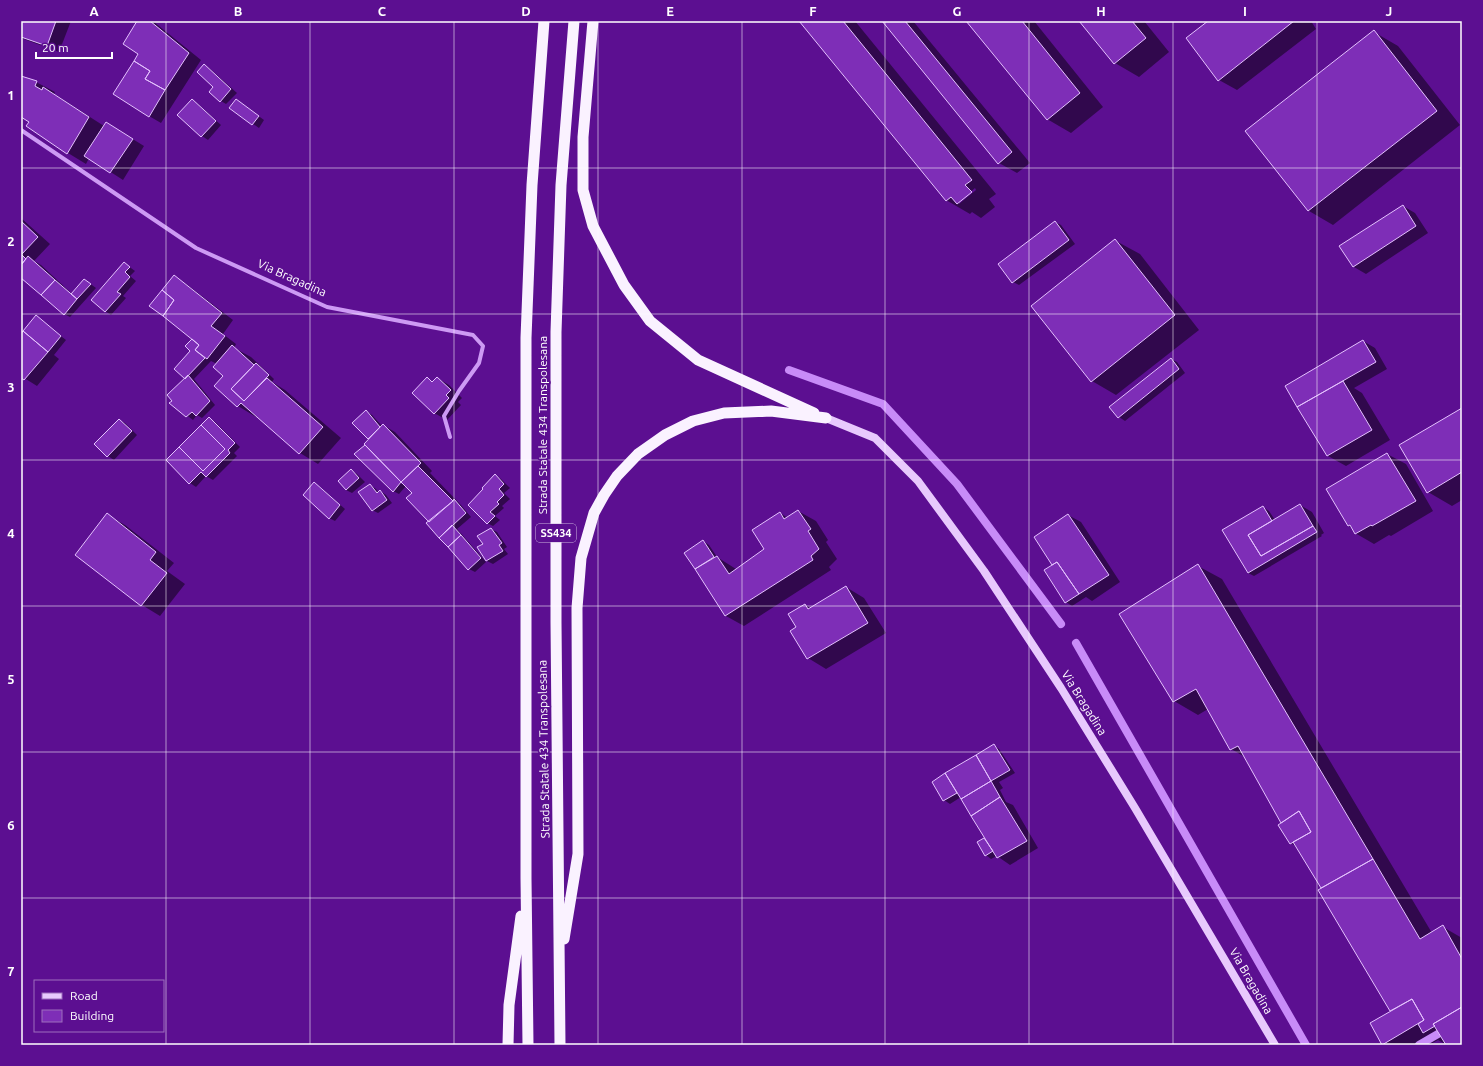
<svg xmlns="http://www.w3.org/2000/svg" width="1483" height="1066" font-family="Ubuntu,sans-serif">
  <style>
    .shadow { fill: #0007; fill-rule: evenodd }
    .lines { fill: none; stroke-linecap: round; stroke-linejoin: round }
    .stream { stroke: #c88bf8; stroke-width: 8 }
    .building { fill: #7e2eb7; stroke: #e4c1fe }
    .minor { stroke: #cd9af4; stroke-width: 4 }
    .secondary { stroke: #e8c9fd; stroke-width: 8 }
    .trunk { stroke: #faf2ff; stroke-width: 11 }
    .grid { fill: none; stroke: #fff; stroke-width: 1; stroke-opacity: 0.55 }
    .labels { text-anchor: middle; stroke-width: 3.5; stroke-linejoin: round; paint-order: stroke }
    .shield { fill: #5c0f91; stroke: #ceb7de; stroke-width: 1 }
    .shield-label { font-size: 11px; font-weight: bold; fill: #fff }
    .street-label { font-size: 12px; fill: #fff; stroke: #5c0f91 }
    .neatline { fill: none; stroke: #fff; stroke-width: 1.5 }
    .grid-label { font-size: 13px; text-anchor: middle; font-weight: bold; fill: #fff }
  </style>
  <rect width="100%" height="100%" fill="#5c0f91"/>
  <!-- shadow -->
  <path class="shadow" d="M 21,21 L 71,21 L 59,52 L 21,38 Z
    M 138,21 L 154,22 L 201,60 L 161,123 L 149,116 L 139,54 Z
    M 800,21 L 855,21 L 996,194 L 989,199 L 995,207 L 981,218 L 972,212 L 970,214 L 946,200 ZM 975,188 L 976,190 L 959,204 L 959,202 Z
    M 883,21 L 913,21 L 1030,163 L 1017,173 L 999,163 Z
    M 967,21 L 1034,21 L 1103,107 L 1071,133 L 1047,119 Z
    M 1080,21 L 1144,21 L 1169,52 L 1139,77 L 1115,63 Z
    M 1210,21 L 1311,21 L 1316,29 L 1237,90 L 1219,80 Z
    M 1374,32 L 1398,46 L 1460,125 L 1333,225 L 1309,211 L 1247,131 Z
    M 204,65 L 210,69 L 237,93 L 226,104 L 221,101 Z
    M 21,77 L 36,82 L 55,92 L 54,94 L 104,126 L 118,130 L 144,146 L 123,180 L 89,158 L 86,164 L 68,153 L 28,126 L 31,122 L 21,118 Z
    M 192,101 L 198,104 L 221,125 L 208,140 L 202,136 L 178,115 Z
    M 242,104 L 264,120 L 259,128 L 230,108 Z
    M 1403,206 L 1415,213 L 1428,233 L 1366,274 L 1354,267 Z
    M 21,218 L 50,244 L 34,261 L 41,265 L 72,294 L 85,280 L 96,288 L 70,317 L 64,314 L 21,276 Z
    M 1055,222 L 1061,225 L 1075,244 L 1019,285 L 1013,282 Z
    M 1116,241 L 1140,254 L 1199,330 L 1116,395 L 1092,381 Z
    M 124,263 L 135,271 L 130,276 L 136,281 L 123,296 L 126,298 L 111,315 L 105,311 Z
    M 174,277 L 186,284 L 233,320 L 223,334 L 236,344 L 234,348 L 251,357 L 274,379 L 272,382 L 285,390 L 341,438 L 318,464 L 300,453 L 257,416 L 256,417 L 238,406 L 215,386 L 224,376 L 217,364 L 211,361 L 194,379 L 215,405 L 202,418 L 197,415 L 193,420 L 171,403 L 173,401 L 187,379 L 196,343 Z
    M 36,317 L 66,340 L 54,355 L 59,359 L 37,386 L 21,376 L 21,335 Z
    M 1363,341 L 1375,348 L 1387,369 L 1354,388 L 1362,393 L 1390,440 L 1346,466 L 1328,456 L 1298,406 Z
    M 1171,359 L 1177,362 L 1185,373 L 1125,421 L 1119,417 Z
    M 427,378 L 433,382 L 437,378 L 449,385 L 462,398 L 458,402 L 461,405 L 447,420 L 434,413 Z
    M 1462,409 L 1462,500 L 1452,506 L 1428,492 Z
    M 366,411 L 372,415 L 382,426 L 383,425 L 395,432 L 432,471 L 430,473 L 460,504 L 471,517 L 457,529 L 486,562 L 475,572 L 469,569 L 430,521 L 413,493 L 406,486 L 399,494 L 393,491 L 366,445 L 370,439 L 354,423 ZM 397,479 L 402,482 L 402,484 L 396,481 Z
    M 209,418 L 215,422 L 240,447 L 234,453 L 237,456 L 213,480 L 206,476 L 196,487 L 190,483 L 167,460 Z
    M 119,420 L 125,423 L 137,435 L 114,460 L 108,456 L 95,444 Z
    M 1387,454 L 1406,464 L 1433,511 L 1391,536 L 1389,535 L 1374,544 L 1355,533 L 1352,528 L 1349,526 L 1327,489 Z
    M 351,470 L 357,474 L 365,482 L 352,493 L 346,490 L 339,481 Z
    M 496,475 L 501,479 L 510,488 L 504,493 L 510,499 L 502,506 L 504,508 L 495,516 L 500,520 L 493,526 L 487,523 Z
    M 314,484 L 320,487 L 345,509 L 335,521 L 329,518 Z
    M 370,485 L 376,489 L 379,493 L 380,491 L 386,495 L 392,503 L 378,513 L 372,510 Z
    M 1300,505 L 1312,512 L 1324,533 L 1321,535 L 1322,536 L 1254,576 L 1248,573 L 1263,507 L 1269,511 L 1275,520 Z
    M 798,511 L 816,521 L 828,540 L 826,542 L 837,559 L 829,567 L 831,570 L 744,626 L 726,616 L 685,553 L 703,541 L 709,545 L 717,557 L 736,569 L 765,549 L 780,513 L 788,518 Z
    M 107,515 L 125,525 L 174,563 L 167,571 L 185,584 L 160,616 L 142,605 L 76,554 Z
    M 1068,515 L 1081,522 L 1120,582 L 1092,601 L 1086,597 L 1072,606 L 1066,602 L 1045,571 L 1055,565 L 1053,564 Z
    M 491,529 L 497,532 L 507,547 L 504,549 L 508,554 L 493,564 L 487,561 L 478,547 L 484,544 Z
    M 1198,566 L 1222,579 L 1432,933 L 1443,927 L 1462,938 L 1462,1045 L 1447,1045 L 1438,1040 L 1429,1045 L 1383,1044 L 1391,1011 L 1320,890 L 1323,889 L 1296,846 L 1291,843 L 1283,823 L 1245,757 L 1231,749 L 1208,709 L 1198,715 L 1174,701 Z
    M 846,587 L 864,598 L 886,633 L 826,669 L 808,658 L 798,628 L 805,605 L 811,608 Z
    M 994,745 L 999,749 L 1015,773 L 999,782 L 1003,788 L 1000,790 L 1006,802 L 1013,805 L 1038,848 L 1010,865 L 997,856 L 991,859 L 986,855 L 984,839 L 988,841 L 961,797 L 950,804 L 944,800 L 933,782 Z"/>
  <g class="lines">
    <!-- stream -->
    <path class="stream" d="M 789,370 L 883,404 L 957,484 L 1061,624
      M 1076,643 L 1306,1045
      M 1419,1045 L 1462,1020"/>
  </g>
  <!-- building -->
  <path class="building" d="M 21,21 L 56,21 L 47,46 L 21,37 Z
    M 137,21 L 150,21 L 189,53 L 165,90 L 145,79 L 150,71 L 134,61 L 138,54 L 123,44 Z
    M 799,21 L 843,21 L 972,180 L 965,185 L 972,192 L 957,204 L 951,197 L 946,201 Z
    M 882,21 L 905,21 L 1012,152 L 998,164 Z
    M 966,21 L 1022,21 L 1080,93 L 1047,120 Z
    M 1079,21 L 1132,21 L 1146,38 L 1114,64 Z
    M 1208,21 L 1294,21 L 1218,81 L 1186,38 Z
    M 1374,30 L 1437,111 L 1308,211 L 1245,131 Z
    M 134,61 L 150,71 L 145,79 L 165,90 L 149,117 L 113,94 Z
    M 204,64 L 231,89 L 220,102 L 209,92 L 213,87 L 197,72 Z
    M 21,76 L 37,81 L 35,86 L 42,90 L 43,87 L 89,117 L 67,154 L 26,126 L 29,122 L 21,117 Z
    M 192,99 L 216,121 L 201,137 L 177,115 Z
    M 236,99 L 259,116 L 252,125 L 229,108 Z
    M 106,122 L 133,139 L 110,173 L 84,156 Z
    M 1403,205 L 1416,226 L 1353,267 L 1339,246 Z
    M 21,221 L 38,237 L 21,255 Z
    M 1055,221 L 1069,240 L 1012,283 L 998,264 Z
    M 1115,239 L 1175,315 L 1091,382 L 1031,306 Z
    M 21,254 L 26,259 L 21,265 Z
    M 28,256 L 55,280 L 41,295 L 21,278 L 21,265 Z
    M 124,262 L 130,267 L 125,272 L 130,277 L 117,292 L 121,294 L 105,312 L 91,300 Z
    M 174,275 L 222,313 L 211,326 L 225,336 L 207,359 L 195,350 L 199,345 L 163,316 L 174,300 L 162,290 Z
    M 84,279 L 91,284 L 77,299 L 71,294 Z
    M 55,280 L 77,299 L 64,315 L 41,295 Z
    M 162,290 L 174,300 L 163,316 L 149,306 Z
    M 36,315 L 61,336 L 48,352 L 23,331 Z
    M 23,331 L 48,352 L 24,380 L 21,378 L 21,334 Z
    M 192,339 L 199,345 L 195,350 L 205,358 L 185,379 L 174,369 L 190,351 L 185,346 Z
    M 1363,340 L 1376,362 L 1297,407 L 1285,386 Z
    M 232,345 L 254,365 L 231,389 L 244,401 L 267,378 L 323,427 L 299,454 L 241,403 L 237,407 L 214,386 L 223,376 L 213,367 Z
    M 1171,358 L 1179,369 L 1118,418 L 1109,407 Z
    M 256,363 L 269,375 L 244,401 L 231,389 Z
    M 188,375 L 210,401 L 196,416 L 192,412 L 186,417 L 169,403 L 172,401 L 167,395 Z
    M 427,377 L 432,382 L 437,377 L 451,390 L 446,395 L 449,398 L 434,414 L 412,393 Z
    M 1343,381 L 1372,430 L 1327,456 L 1297,407 Z
    M 1462,408 L 1462,472 L 1427,493 L 1399,445 Z
    M 366,410 L 380,427 L 368,439 L 352,423 Z
    M 209,417 L 235,443 L 228,450 L 230,453 L 206,477 L 201,472 L 189,484 L 166,460 L 179,447 L 203,471 L 225,449 L 201,425 Z
    M 119,419 L 132,431 L 107,457 L 94,444 Z
    M 383,424 L 421,463 L 401,482 L 364,444 Z
    M 201,425 L 225,449 L 203,471 L 179,447 Z
    M 365,445 L 401,482 L 393,492 L 354,454 Z
    M 1387,453 L 1416,501 L 1372,526 L 1371,525 L 1355,534 L 1350,525 L 1348,526 L 1326,489 Z
    M 418,466 L 453,501 L 429,522 L 406,498 L 412,493 L 401,482 Z
    M 351,469 L 359,478 L 346,490 L 338,481 Z
    M 495,474 L 504,484 L 499,489 L 504,495 L 497,502 L 499,504 L 490,512 L 495,516 L 487,524 L 468,505 L 483,489 L 482,488 Z
    M 314,482 L 340,505 L 329,519 L 303,495 Z
    M 370,484 L 377,493 L 380,490 L 387,500 L 372,511 L 358,492 Z
    M 454,499 L 466,513 L 439,538 L 426,523 L 453,501 Z
    M 1300,504 L 1313,526 L 1261,556 L 1248,535 Z
    M 1263,506 L 1272,521 L 1248,535 L 1261,556 L 1313,526 L 1317,532 L 1248,573 L 1222,530 Z
    M 798,510 L 811,529 L 808,531 L 819,549 L 811,556 L 813,560 L 725,616 L 695,569 L 717,556 L 729,574 L 764,549 L 752,530 L 780,512 L 784,519 Z
    M 107,513 L 156,552 L 150,560 L 167,573 L 141,606 L 75,555 Z
    M 1068,514 L 1109,575 L 1079,594 L 1057,562 L 1052,565 L 1034,537 Z
    M 452,525 L 461,535 L 448,547 L 439,538 Z
    M 491,528 L 502,543 L 499,545 L 503,551 L 486,561 L 477,547 L 483,544 L 477,536 Z
    M 461,535 L 481,558 L 468,570 L 448,547 Z
    M 703,540 L 714,557 L 695,569 L 684,553 Z
    M 1057,562 L 1079,594 L 1065,603 L 1044,570 Z
    M 1198,564 L 1373,859 L 1321,888 L 1293,842 L 1311,832 L 1299,811 L 1281,823 L 1238,746 L 1230,750 L 1196,689 L 1173,702 L 1119,614 Z
    M 846,586 L 868,623 L 807,659 L 790,631 L 796,627 L 788,614 L 805,604 L 808,609 Z
    M 994,744 L 1010,770 L 991,781 L 976,755 Z
    M 976,755 L 991,781 L 961,799 L 945,773 Z
    M 945,773 L 957,793 L 943,801 L 932,782 Z
    M 991,781 L 1000,797 L 971,816 L 961,799 Z
    M 1000,797 L 1027,841 L 997,858 L 971,816 Z
    M 1299,811 L 1311,832 L 1290,844 L 1278,825 Z
    M 984,838 L 993,851 L 985,856 L 977,842 Z
    M 1373,859 L 1420,939 L 1443,925 L 1462,959 L 1462,1007 L 1433,1024 L 1435,1026 L 1423,1033 L 1418,1024 L 1424,1020 L 1412,999 L 1390,1011 L 1318,890 Z
    M 1412,999 L 1424,1020 L 1382,1045 L 1370,1023 Z
    M 1462,1007 L 1462,1045 L 1446,1045 L 1433,1024 Z"/>
  <g class="lines">
    <!-- minor -->
    <path class="minor" d="M 21,130 L 196,248 L 327,307 L 473,335 L 483,346 L 479,363 L 459,391 L 444,416 L 450,437"/>
    <!-- secondary -->
    <path class="secondary" d="M 826,418 L 875,438 L 918,481 L 984,571 L 1061,688 L 1135,808 L 1275,1045"/>
    <!-- trunk -->
    <path class="trunk" d="M 593,21 L 583,137 L 583,190 L 593,226 L 624,285 L 650,321 L 698,360 L 814,413
      M 564,939 L 578,854 L 577,608 L 581,558 L 594,513 L 604,495 L 617,476 L 638,454 L 665,435 L 693,421 L 724,413 L 771,411 L 826,418
      M 508,1045 L 509,1005 L 521,916
      M 528,1045 L 526,878 L 526,338 L 532,185 L 544,21
      M 560,1045 L 556,622 L 556,332 L 561,185 L 574,21"/>
  </g>
  <!-- grid -->
  <path class="grid" d="M 166,21 L 166,1045M 310,21 L 310,1045M 454,21 L 454,1045M 598,21 L 598,1045M 742,21 L 742,1045M 885,21 L 885,1045M 1029,21 L 1029,1045M 1173,21 L 1173,1045M 1317,21 L 1317,1045M 21,168 L 1462,168M 21,314 L 1462,314M 21,460 L 1462,460M 21,606 L 1462,606M 21,752 L 1462,752M 21,898 L 1462,898"/>
  <g class="labels">
    <!-- shield labels -->
    <rect class="shield" x="536" y="524" width="40" height="18" rx="3"/>
    <g class="shield-label">
      <text x="556" y="537">SS434</text>
    </g>
    <!-- street labels -->
    <g class="street-label">
      <text transform="translate(292 278) rotate(24)" y="4">Via Bragadina</text>
      <text transform="translate(543 425) rotate(-90)" y="4">Strada Statale 434 Transpolesana</text>
      <text transform="translate(1084 703) rotate(58)" y="4">Via Bragadina</text>
      <text transform="translate(544 749) rotate(-91)" y="4">Strada Statale 434 Transpolesana</text>
      <text transform="translate(1251 981) rotate(60)" y="4">Via Bragadina</text>
    </g>
  </g>
  <!-- border -->
  <rect width="1483" height="1066" fill="none" stroke="#5c0f91" stroke-width="44"/>
  <!-- legend -->
  <rect x="34" y="980" width="130" height="52" fill="#5c0f91" stroke="#9d6fbd"/>
  <rect x="42" y="993" width="20" height="6" fill="#e8c9fd" stroke="#9d6fbd"/>
  <text x="70" y="1000" font-size="12" fill="#ffffff">Road</text>
  <rect x="42" y="1010" width="20" height="12" fill="#7e2eb7" stroke="#9d6fbd"/>
  <text x="70" y="1020" font-size="12" fill="#ffffff">Building</text>
  <!-- scale -->
  <path d="M36 52v6h76v-6" fill="none" stroke="#ffffff" stroke-width="2"/>
  <text x="42" y="52" font-size="12" fill="#ffffff" stroke="#5c0f91" stroke-width="3" paint-order="stroke">20 m</text>
  <rect x="22" y="22" width="1439" height="1022" class="neatline"/>
  <g class="grid-label">
    <text x="94" y="16">A</text>
    <text x="238" y="16">B</text>
    <text x="382" y="16">C</text>
    <text x="526" y="16">D</text>
    <text x="670" y="16">E</text>
    <text x="813" y="16">F</text>
    <text x="957" y="16">G</text>
    <text x="1101" y="16">H</text>
    <text x="1245" y="16">I</text>
    <text x="1389" y="16">J</text>
    <text x="11" y="100">1</text>
    <text x="11" y="246">2</text>
    <text x="11" y="392">3</text>
    <text x="11" y="538">4</text>
    <text x="11" y="684">5</text>
    <text x="11" y="830">6</text>
    <text x="11" y="976">7</text>
  </g>
</svg>
